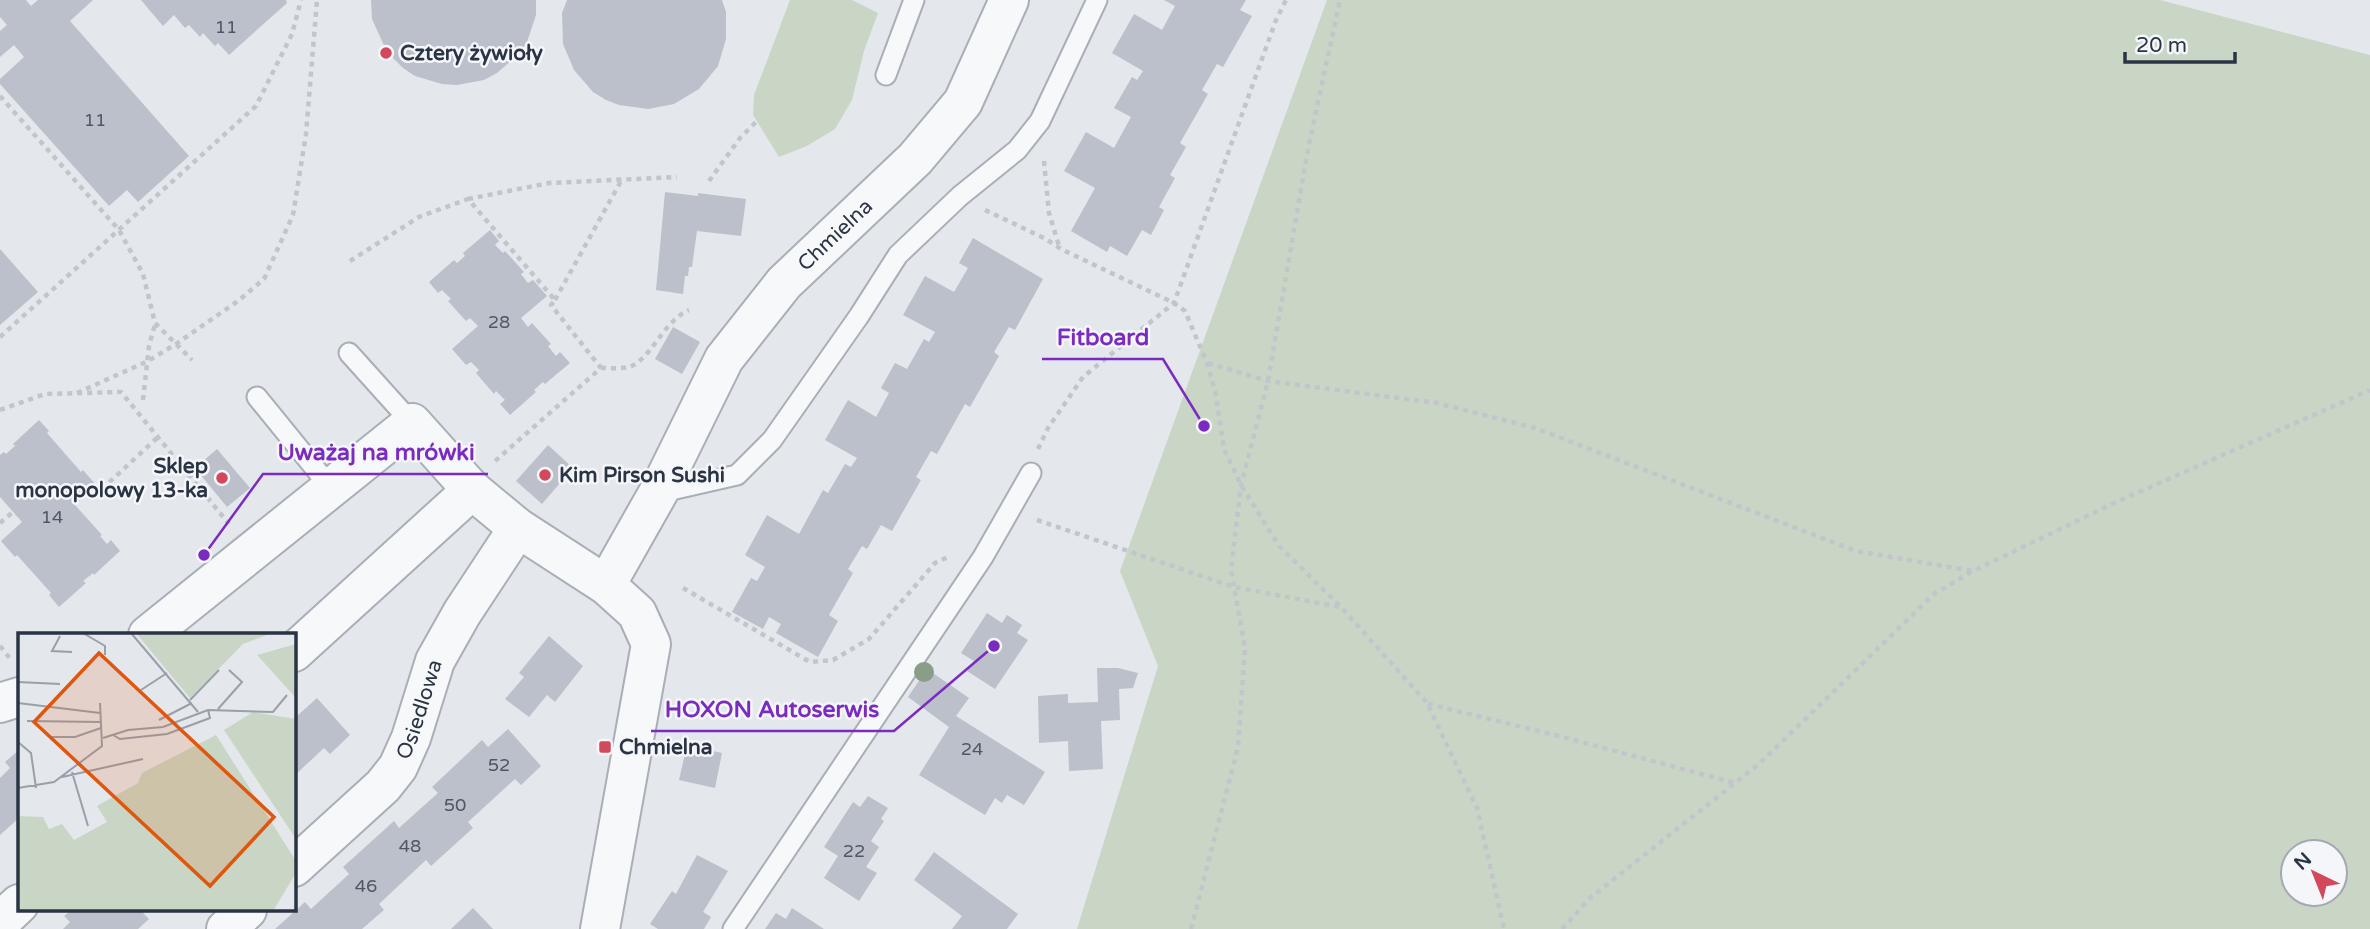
<svg xmlns="http://www.w3.org/2000/svg" width="2370" height="929" font-family="'Varela Round',sans-serif">
  <style>
    .green { fill: #c9d6c5; fill-rule: evenodd }
    .building { fill: #bbc0ca }
    .lines { fill: none; stroke-linecap: round; stroke-linejoin: round }
    .lane-casing { stroke: #a9aeb7; stroke-width: 23 }
    .street-casing { stroke: #a9aeb7; stroke-width: 42 }
    .path { stroke: #c2c5cb; stroke-width: 4.5; stroke-dasharray: 5 5; stroke-linecap: butt }
    .lane { stroke: #f7f8fa; stroke-width: 19 }
    .street { stroke: #f7f8fa; stroke-width: 38 }
    .tree { fill: #899d89 }
    .poi-dot { fill: #d1495b; stroke: #f4f6f9; stroke-width: 2.5 }
    .labels { text-anchor: middle; stroke-width: 5; stroke-linejoin: round; paint-order: stroke }
    .number-label { font-size: 18px; fill: #4f5766 }
    .poi-label { font-size: 21px; font-weight: bold; fill: #2b3445; stroke: #f4f6f9; text-anchor: start }
    .street-label { font-size: 21px; fill: #2b3445; stroke: #f4f6f9 }
    .inset-road { fill: none; stroke: #9a9fa9; stroke-width: 2 }
    .view { fill: #df570f; fill-opacity: 0.15; stroke: #df570f; stroke-width: 3.5 }
    .inset-edge { fill: none; stroke: #2b3445; stroke-width: 3.5 }
    .leader { fill: none; stroke: #7b2cbf; stroke-width: 2.5 }
    .callout-dot { fill: #7b2cbf; stroke: #f4f6f9; stroke-width: 2.5 }
    .callout-label { font-size: 23px; text-anchor: middle; font-weight: bold; fill: #7b2cbf; stroke: #f4f6f9; stroke-width: 5; stroke-linejoin: round; paint-order: stroke }
  </style>
  <rect width="100%" height="100%" fill="#e4e7ec"/>
  <!-- green -->
  <path class="green" d="M 790,0 L 852,0 L 878,13 L 864,51 L 852,100 L 835,129 L 807,146 L 779,157 L 753,115 L 754,95 Z
    M 1327,0 L 2160,0 L 2370,55 L 2370,929 L 1077,929 L 1158,666 L 1120,571 ZM 2293,852 L 2335,852 L 2335,894 L 2293,894 Z"/>
  <!-- building -->
  <path class="building" d="M 0,0 L 26,0 L 31,6 L 38,0 L 93,0 L 70,21 L 189,156 L 138,202 L 127,190 L 109,206 L 0,84 L 0,79 L 24,57 L 14,45 L 0,57 L 0,31 L 7,25 L 0,17 Z
    M 141,0 L 286,0 L 287,3 L 229,55 L 218,43 L 215,46 L 203,33 L 200,37 L 189,25 L 185,28 L 174,15 L 163,26 Z
    M 371,0 L 536,0 L 536,15 L 527,42 L 519,54 L 497,73 L 484,80 L 457,85 L 442,84 L 415,76 L 403,68 L 387,52 L 372,19 Z
    M 567,0 L 722,0 L 726,12 L 726,39 L 718,66 L 699,89 L 674,104 L 648,109 L 619,105 L 606,100 L 593,92 L 574,70 L 563,44 L 562,13 Z
    M 1164,0 L 1246,0 L 1240,10 L 1252,16 L 1223,67 L 1217,64 L 1202,90 L 1208,94 L 1180,143 L 1186,147 L 1170,175 L 1175,178 L 1159,207 L 1164,210 L 1151,235 L 1142,230 L 1127,256 L 1110,246 L 1107,252 L 1071,231 L 1095,188 L 1064,171 L 1086,132 L 1114,148 L 1131,117 L 1114,108 L 1132,77 L 1137,80 L 1143,71 L 1112,53 L 1134,14 L 1162,30 L 1175,6 Z
    M 665,192 L 698,196 L 698,193 L 746,199 L 741,236 L 697,231 L 692,267 L 689,267 L 688,276 L 685,276 L 683,294 L 656,290 Z
    M 490,230 L 499,241 L 495,245 L 503,253 L 505,251 L 524,272 L 521,274 L 528,283 L 533,280 L 547,296 L 521,318 L 528,327 L 532,323 L 551,344 L 548,346 L 556,356 L 560,352 L 570,363 L 545,384 L 543,382 L 534,390 L 536,392 L 510,415 L 500,404 L 505,400 L 496,391 L 494,394 L 476,373 L 479,370 L 471,362 L 466,365 L 452,349 L 478,326 L 470,318 L 466,321 L 448,301 L 451,299 L 442,290 L 438,293 L 429,282 L 454,260 L 457,263 L 465,256 L 463,253 Z
    M 973,238 L 1043,279 L 1015,330 L 1009,327 L 994,352 L 999,356 L 970,407 L 965,404 L 937,454 L 931,451 L 916,477 L 921,480 L 892,531 L 881,525 L 867,549 L 862,546 L 848,569 L 853,573 L 829,615 L 838,621 L 818,657 L 776,633 L 781,624 L 769,617 L 763,629 L 732,612 L 751,578 L 757,581 L 765,567 L 745,555 L 767,515 L 799,534 L 823,490 L 828,493 L 845,464 L 851,467 L 857,458 L 825,440 L 848,400 L 876,417 L 889,393 L 881,388 L 895,363 L 907,369 L 924,339 L 929,342 L 935,332 L 903,315 L 925,276 L 954,292 L 968,268 L 959,263 Z
    M 0,249 L 38,292 L 0,325 Z
    M 673,327 L 700,342 L 682,374 L 655,359 Z
    M 39,420 L 49,431 L 47,433 L 81,472 L 83,470 L 97,486 L 75,505 L 102,535 L 100,536 L 107,544 L 111,540 L 120,551 L 94,575 L 93,573 L 83,581 L 86,583 L 59,607 L 49,595 L 51,593 L 17,555 L 15,557 L 1,541 L 22,522 L 0,497 L 0,455 L 4,452 L 6,454 L 15,446 L 13,444 Z
    M 548,445 L 573,468 L 542,504 L 516,481 Z
    M 217,449 L 250,488 L 227,507 L 195,468 Z
    M 987,613 L 1002,623 L 1007,615 L 1022,625 L 1017,633 L 1028,640 L 995,689 L 967,671 L 974,661 L 961,653 Z
    M 549,636 L 583,666 L 555,702 L 547,695 L 529,717 L 505,699 L 524,677 L 519,673 Z
    M 1097,668 L 1118,668 L 1138,673 L 1133,688 L 1119,689 L 1120,720 L 1101,721 L 1103,769 L 1069,771 L 1068,741 L 1039,743 L 1038,696 L 1068,694 L 1068,703 L 1098,702 Z
    M 927,669 L 969,698 L 956,716 L 1045,772 L 1024,805 L 1007,795 L 1002,803 L 995,798 L 985,815 L 919,775 L 949,727 L 908,697 Z
    M 317,698 L 350,735 L 330,754 L 324,748 L 294,776 L 294,712 L 297,716 Z
    M 508,729 L 541,766 L 521,785 L 515,779 L 491,801 L 468,822 L 473,828 L 431,866 L 426,860 L 379,904 L 384,910 L 362,929 L 275,929 L 305,902 L 311,909 L 349,874 L 343,867 L 394,821 L 399,828 L 419,810 L 438,793 L 432,787 L 482,740 L 488,747 Z
    M 687,745 L 722,753 L 715,788 L 679,780 Z
    M 19,750 L 19,818 L 0,835 L 0,778 L 10,768 L 5,762 Z
    M 868,796 L 888,808 L 881,819 L 884,821 L 871,841 L 879,847 L 866,867 L 877,873 L 859,901 L 824,878 L 838,856 L 824,847 L 853,802 L 860,807 Z
    M 934,852 L 1018,914 L 1007,929 L 952,929 L 962,916 L 914,880 Z
    M 697,855 L 728,871 L 703,912 L 711,917 L 704,929 L 658,929 L 650,924 L 672,891 L 676,894 Z
    M 473,908 L 493,929 L 451,929 Z
    M 792,908 L 824,929 L 765,929 L 776,913 L 786,919 Z
    M 72,910 L 146,910 L 143,913 L 149,919 L 138,929 L 63,929 L 70,922 L 64,916 Z"/>
  <g class="lines">
    <!-- lane casing -->
    <g class="lane-casing">
      <path id="lane" d="M 886,75 L 914,0
        M 349,353 L 412,423
        M 257,397 L 331,488
        M 658,493 L 737,475 L 772,440 L 859,316 L 898,255 L 960,196 L 1017,150 L 1040,121 L 1097,0
        M 733,929 L 983,557 L 1031,473"/>
    </g>
    <!-- street casing -->
    <g class="street-casing">
      <g id="street">
        <path id="s1" d="M 606,585 L 658,493 L 724,359 L 784,283 L 915,159 L 963,102 L 1009,0"/>
        <path d="M 148,635 L 412,423 L 472,490 L 518,528 L 606,585 L 637,613 L 651,644 L 600,929"/>
        <path d="M 294,652 L 472,490"/>
        <path d="M 0,703 L 19,697"/>
        <path id="s2" d="M 294,867 L 383,786 L 398,767 L 411,738 L 435,661 L 462,613 L 518,528"/>
        <path d="M 0,922 L 19,904"/>
        <path d="M 226,929 L 247,910"/>
      </g>
    </g>
    <!-- path -->
    <path class="path" d="M 0,96 L 119,230 L 143,274 L 155,323 L 192,360
      M 1044,161 L 1049,213 L 1060,249
      M 709,181 L 740,138 L 757,121
      M 468,199 L 549,183 L 677,177
      M 985,210 L 1046,239 L 1061,249 L 1174,303 L 1185,311 L 1207,363 L 1216,395 L 1224,449 L 1241,485 L 1279,546 L 1341,607 L 1427,703 L 1477,808 L 1504,929
      M 350,261 L 419,217 L 468,199 L 555,300 L 551,305 L 601,368 L 495,461
      M 555,300 L 621,181
      M 0,337 L 256,106 L 292,34 L 301,0
      M 1208,363 L 1268,381 L 1437,403 L 1535,428 L 1856,551 L 1973,571
      M 601,368 C 609,368 621,369 629,367 C 651,360 663,321 689,310
      M 77,393 L 148,361 L 176,344 L 238,301 L 264,279 L 293,215 L 306,134 L 317,0
      M 143,400 L 149,346 L 155,324
      M 0,410 L 45,394 L 121,392 L 229,524
      M 1038,449 L 1048,428 L 1083,377 L 1174,303 L 1276,20 L 1286,0
      M 102,489 L 157,438
      M 1037,520 L 1234,587 L 1340,607
      M 0,523 L 13,512
      M 683,588 L 810,662 L 833,660 L 869,639 L 935,563 L 948,557
      M 0,646 L 12,661
      M 1428,704 L 1555,735 L 1735,783
      M 1191,929 L 1238,747 L 1245,648 L 1231,570 L 1241,485 L 1268,381 L 1308,149 L 1340,0
      M 1562,929 L 1590,898 L 1759,764 L 1934,594 L 1973,571 L 2112,504 L 2370,390"/>
    <!-- lane -->
    <use href="#lane" class="lane"/>
    <!-- street -->
    <use href="#street" class="street"/>
  </g>
  <!-- trees -->
  <circle class="tree" cx="924" cy="672" r="10"/>
  <!-- markers -->
  <g class="poi-dot">
    <circle cx="386" cy="53" r="7"/>
    <circle cx="545" cy="475" r="7"/>
    <circle cx="222" cy="478" r="7"/>
    <rect x="598" y="740" width="14" height="14" rx="3.5"/>
  </g>
  <g class="labels">
    <!-- number labels -->
    <g class="number-label">
      <text x="226" y="33">11</text>
      <text x="95" y="126">11</text>
      <text x="499" y="328">28</text>
      <text x="52" y="523">14</text>
      <text x="972" y="755">24</text>
      <text x="499" y="771">52</text>
      <text x="455" y="811">50</text>
      <text x="410" y="852">48</text>
      <text x="854" y="857">22</text>
      <text x="366" y="892">46</text>
    </g>
    <!-- poi labels -->
    <g class="poi-label">
      <text x="400" y="60">Cztery żywioły</text>
      <text x="208" y="473" text-anchor="end">Sklep<tspan x="208" dy="24">monopolowy 13-ka</tspan></text>
      <text x="559" y="482">Kim Pirson Sushi</text>
      <text x="619" y="754">Chmielna</text>
    </g>
    <!-- street labels -->
    <g class="street-label">
      <text dy="7" stroke="none"><textPath href="#s1" startOffset="422">Chmielna</textPath></text>
      <text dy="7" stroke="none"><textPath href="#s2" startOffset="206">Osiedlowa</textPath></text>
    </g>
  </g>
  <!-- overview -->
  <g transform="translate(18 633)">
    <rect width="278" height="278" fill="#e4e7ec"/>
    <path d="M 118,0 L 254,0 L 225,11 L 172,65 ZM 278,11 L 279,11 L 278,65 L 239,22 ZM 235,79 L 278,86 L 278,206 L 206,97 ZM 198,102 L 278,228 L 278,240 L 255,278 L 0,278 L 0,183 L 25,184 L 31,196 L 44,191 L 56,207 L 89,189 L 79,173 L 120,150 L 124,140 Z" fill="#c9d6c5"/>
    <path class="inset-road" d="M 65,0 L 87,13 L 87,22M 113,0 L 180,79M 42,3 L 34,18 L 54,19M 0,49 L 42,51M 123,57 L 149,40M 172,67 L 201,37M 0,70 L 82,80M 200,76 L 224,49 L 211,37M 141,87 L 174,70M 9,88 L 82,89M 95,102 L 102,106 L 149,101 L 192,85 L 190,77M 33,104 L 57,104 L 83,95M 85,105 L 110,97 L 145,94 L 190,77 L 255,79 L 269,62M 0,109 L 13,120 L 18,155M 54,139 L 70,193M 44,144 L 125,126M 0,155 L 36,149 L 84,113 L 82,70"/>
    <path class="view" d="M 81,20 L 256,184 L 192,253 L 16,89 Z"/>
    <rect width="278" height="278" class="inset-edge"/>
  </g>
  <!-- callouts -->
  <path class="leader" d="M1204 426L1163 359H1042M204 555L263 474H488M994 646L894 731H651"/>
  <g class="callout-dot">
    <circle cx="1204" cy="426" r="7"/>
    <circle cx="204" cy="555" r="7"/>
    <circle cx="994" cy="646" r="7"/>
  </g>
  <g class="callout-label">
    <text x="1103" y="345">Fitboard</text>
    <text x="376" y="460">Uważaj na mrówki</text>
    <text x="772" y="717">HOXON Autoserwis</text>
  </g>
  <!-- north arrow -->
  <g transform="translate(2314 873) rotate(317)"><circle r="33" fill="#f4f6f9" stroke="#a4a8b1" stroke-width="2"/>
  <path d="M0-5L12 26L0 18L-12 26Z" fill="#d1495b"/>
  <text y="-10" font-size="19" font-weight="bold" text-anchor="middle" fill="#2b3445">N</text>
  </g>
  <!-- scale -->
  <path d="M2125 52v10h110v-10" fill="none" stroke="#2b3445" stroke-width="3.5"/>
  <text x="2136" y="52" font-size="21" fill="#2b3445" stroke="#f4f6f9" stroke-width="5" paint-order="stroke">20 m</text>
</svg>
